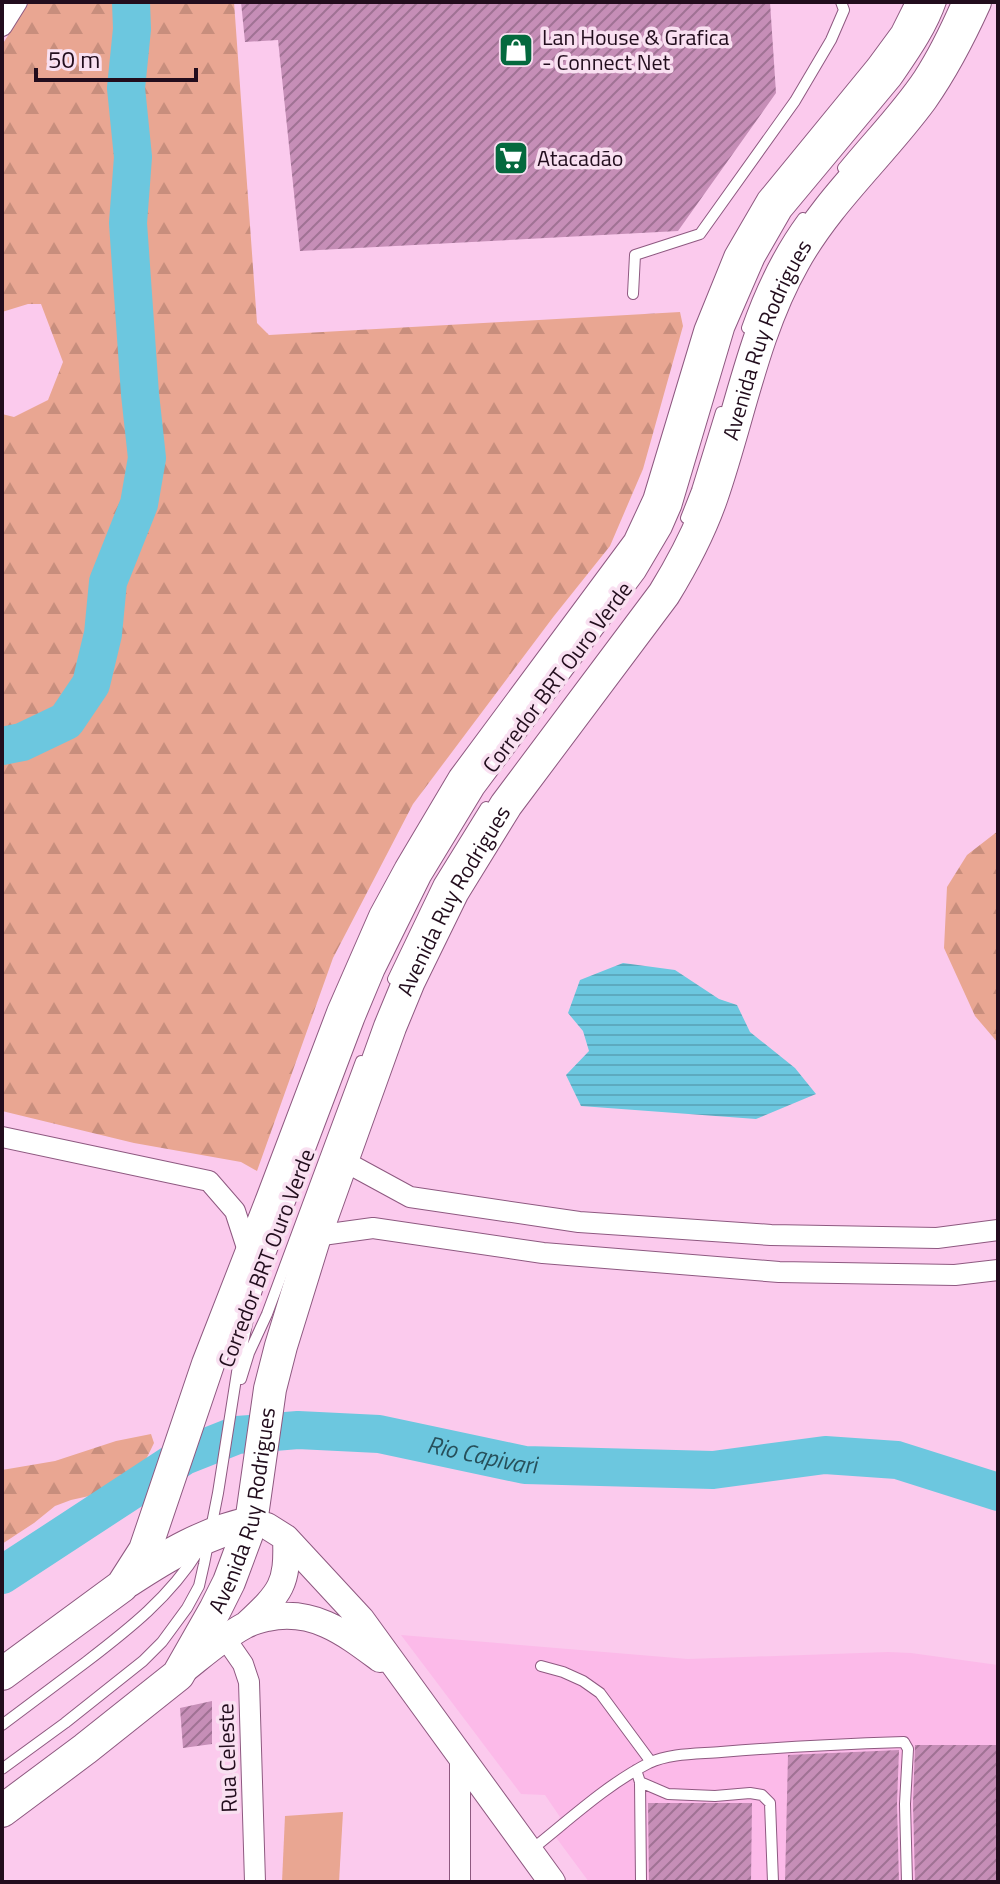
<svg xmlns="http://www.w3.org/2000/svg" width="1000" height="1884" font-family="'Titillium Web',sans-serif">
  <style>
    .built { fill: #fcbae9 }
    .forest { fill: url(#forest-firs) }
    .pitch { fill: #e9a692 }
    .water { fill: url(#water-rules) }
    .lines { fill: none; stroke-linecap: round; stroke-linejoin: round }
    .river { stroke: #6cc7df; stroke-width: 38 }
    .building { fill: url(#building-hatch) }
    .service-casing { stroke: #8e5980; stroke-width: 12 }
    .minor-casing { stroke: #8e5980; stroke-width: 22 }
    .tertiary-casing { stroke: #8e5980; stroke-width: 28 }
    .primary-casing { stroke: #8e5980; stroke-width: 34 }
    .service { stroke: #fff; stroke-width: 10 }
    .minor { stroke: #fff; stroke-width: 20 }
    .tertiary { stroke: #fff; stroke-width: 26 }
    .primary { stroke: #fff; stroke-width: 32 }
    .labels { text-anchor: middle; stroke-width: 7; stroke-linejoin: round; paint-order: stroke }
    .poi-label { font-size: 22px; fill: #220d1d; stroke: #f9e0f1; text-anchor: start }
    .street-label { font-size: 22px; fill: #220d1d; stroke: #f9e0f1 }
    .water-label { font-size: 24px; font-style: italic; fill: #27505b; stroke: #f9e0f1 }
  </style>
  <defs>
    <pattern id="forest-firs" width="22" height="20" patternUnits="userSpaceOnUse" patternTransform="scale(2)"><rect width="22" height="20" fill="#e9a692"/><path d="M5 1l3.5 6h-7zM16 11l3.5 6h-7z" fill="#c88e7d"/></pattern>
    <pattern id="water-rules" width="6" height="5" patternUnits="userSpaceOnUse" patternTransform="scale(2)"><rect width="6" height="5" fill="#6cc7df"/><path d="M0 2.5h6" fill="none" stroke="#5daabf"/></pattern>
    <pattern id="building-hatch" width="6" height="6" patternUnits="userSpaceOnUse" patternTransform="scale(2)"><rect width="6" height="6" fill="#c68eb7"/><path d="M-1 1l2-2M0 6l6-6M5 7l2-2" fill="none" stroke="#a07294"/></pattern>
  </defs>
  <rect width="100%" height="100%" fill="#fbcaed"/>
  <!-- built -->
  <path class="built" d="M 401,1635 L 688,1659 L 888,1652 L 911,1653 L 998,1665 L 998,1882 L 589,1882 L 552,1832 L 560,1817 L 545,1795 L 521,1794 Z"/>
  <!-- forest -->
  <path class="forest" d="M 29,2 L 234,2 L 257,323 L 269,335 L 680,312 L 683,326 L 643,469 L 610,546 L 554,616 L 413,804 L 333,958 L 257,1171 L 241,1162 L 134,1143 L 2,1111 L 2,414 L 14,417 L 48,400 L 63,362 L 41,304 L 28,304 L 2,312 L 2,45 Z
    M 998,831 L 998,1043 L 975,1016 L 944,948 L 947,887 L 967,855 Z
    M 151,1434 L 154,1443 L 137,1478 L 121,1489 L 71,1500 L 55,1506 L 34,1523 L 2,1544 L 2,1470 L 55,1461 L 116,1441 Z"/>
  <!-- pitch -->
  <path class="pitch" d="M 343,1812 L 339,1882 L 282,1882 L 285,1816 Z"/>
  <!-- water -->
  <path class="water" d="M 623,963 L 675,970 L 719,999 L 737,1005 L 750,1032 L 795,1068 L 816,1094 L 756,1119 L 581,1106 L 566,1075 L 589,1051 L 583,1031 L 568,1013 L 580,980 Z"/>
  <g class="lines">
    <!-- river -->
    <g class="river">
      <path d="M 2,746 L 22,742 L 66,721 L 91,684 L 103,634 L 108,582 L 139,504 L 147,458 L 140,394 L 128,223 L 133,157 L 126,88 L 132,29 L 131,2"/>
      <path id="s1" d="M 2,1575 L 184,1456 L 237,1435 L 298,1430 L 379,1434 L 525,1465 L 713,1470 L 825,1455 L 897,1460 L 998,1492"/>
    </g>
  </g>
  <!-- building -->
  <path class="building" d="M 241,2 L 770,2 L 776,93 L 678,231 L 300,251 L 278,40 L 245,42 Z
    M 212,1701 L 212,1744 L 183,1748 L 180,1708 Z
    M 915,1745 L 998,1745 L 998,1882 L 915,1882 L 913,1804 Z
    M 899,1750 L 897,1804 L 899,1882 L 785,1882 L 788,1755 Z
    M 648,1803 L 752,1803 L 751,1882 L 649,1882 Z"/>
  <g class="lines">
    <!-- service casing -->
    <g class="service-casing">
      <path id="service" d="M 843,168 C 868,137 897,108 919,75 C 934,52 946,27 957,2
        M 633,294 L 635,255 L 700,234 L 795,101 L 831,40 L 844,10 L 841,2
        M 747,328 C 761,288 778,252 803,218
        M 686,518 L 697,490 L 721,412
        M 393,979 L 439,883 L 486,807
        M 241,1379 L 249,1353 L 267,1314 L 361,1061
        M 541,1666 L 563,1672 L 583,1681 L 600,1693 L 651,1762
        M 2,1725 C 30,1704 58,1683 86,1662 C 129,1629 170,1597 199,1550
        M 2,1769 L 65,1723 L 143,1661 L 162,1642 L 187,1608 L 199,1586 L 204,1564 L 218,1493 L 238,1366 L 248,1319 L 259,1284 L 359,1020 L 379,972 L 425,879 L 479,790 L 640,574 L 666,530 L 676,507 L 729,329 L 759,260 L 786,213 L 896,81 C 913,56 931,31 941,2
        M 636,1770 L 640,1782 L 668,1794 L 715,1796 L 750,1793 L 762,1795 L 770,1803 L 773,1882
        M 640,1782 L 641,1882
        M 531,1850 C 569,1820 606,1785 649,1763 C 670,1753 698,1754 721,1752 C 782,1747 842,1744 904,1742 L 908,1749 L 905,1804 L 907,1882"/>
    </g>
    <!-- minor casing -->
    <g class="minor-casing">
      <path id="minor" d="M 2,26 L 17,2
        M 2,1137 L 209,1181 L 235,1211 L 250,1257
        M 342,1160 L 410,1197 L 579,1222 L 771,1235 L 937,1238 L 998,1230
        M 315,1236 L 373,1228 L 543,1253 L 779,1272 L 955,1275 L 998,1270
        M 225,1638 L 243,1664 L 249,1682 L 255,1882
        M 460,1756 L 460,1882"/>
    </g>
    <!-- tertiary casing -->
    <g class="tertiary-casing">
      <path id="tertiary" d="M 251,1523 L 267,1526 L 286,1538 L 361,1619 L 552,1882
        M 247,1624 C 281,1592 288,1585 286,1538
        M 184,1670 C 203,1655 222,1638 244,1626 C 251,1622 259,1620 267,1618 C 313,1608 345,1633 380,1659"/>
    </g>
    <!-- primary casing -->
    <g class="primary-casing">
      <g id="primary">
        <path d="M 128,1581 C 166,1556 206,1532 251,1523"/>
        <path d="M 2,1674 L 122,1586 L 145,1550 L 208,1364 L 272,1200 L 343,1013 L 385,917 L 410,871 L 464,780 L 639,544 L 659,501 L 710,332 L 740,258 L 772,203 L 881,70 L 906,36 L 923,2"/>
        <path id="s2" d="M 2,1811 L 85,1749 L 178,1675 L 215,1610 L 229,1582 L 251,1523 L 270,1389 L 281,1346 L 315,1236 L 390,1027 L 409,981 L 453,891 L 506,805 L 664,594 C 683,563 700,531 712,496 C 739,418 753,333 794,261 C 828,200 881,154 922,98 C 943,68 960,35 975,2"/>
      </g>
    </g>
    <!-- service -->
    <use href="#service" class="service"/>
    <!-- minor -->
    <use href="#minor" class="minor"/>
    <!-- tertiary -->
    <use href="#tertiary" class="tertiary"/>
    <!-- primary -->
    <use href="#primary" class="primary"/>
  </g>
  <!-- icons -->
  <defs>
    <g id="shop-square" transform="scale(1.8)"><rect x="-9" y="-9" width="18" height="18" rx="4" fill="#04693e" stroke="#f9e0f1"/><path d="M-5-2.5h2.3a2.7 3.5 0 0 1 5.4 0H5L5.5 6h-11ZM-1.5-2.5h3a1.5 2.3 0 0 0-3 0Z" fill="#fff"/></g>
    <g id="supermarket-square" transform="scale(1.8)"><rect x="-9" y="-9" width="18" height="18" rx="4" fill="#04693e" stroke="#f9e0f1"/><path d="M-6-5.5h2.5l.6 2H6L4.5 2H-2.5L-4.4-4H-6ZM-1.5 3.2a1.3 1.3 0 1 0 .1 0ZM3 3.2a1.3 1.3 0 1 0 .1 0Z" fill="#fff"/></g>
  </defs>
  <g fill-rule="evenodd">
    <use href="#shop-square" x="516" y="50"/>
    <use href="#supermarket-square" x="511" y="158"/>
  </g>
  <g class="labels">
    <!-- poi labels -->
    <g class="poi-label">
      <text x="542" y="45">Lan House &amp; Grafica<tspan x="542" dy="25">- Connect Net</tspan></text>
      <text x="537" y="166">Atacadão</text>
    </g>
    <!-- street labels -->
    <g class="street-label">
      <text dy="8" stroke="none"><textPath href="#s2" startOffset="1698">Avenida Ruy Rodrigues</textPath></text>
      <text transform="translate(557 677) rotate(-53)" y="8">Corredor BRT Ouro Verde</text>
      <text dy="8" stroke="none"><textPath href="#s2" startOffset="1050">Avenida Ruy Rodrigues</textPath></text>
      <text transform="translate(266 1258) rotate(-69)" y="8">Corredor BRT Ouro Verde</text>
      <text dy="8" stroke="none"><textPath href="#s2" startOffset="402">Avenida Ruy Rodrigues</textPath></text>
      <text transform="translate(227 1758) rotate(-92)" y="8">Rua Celeste</text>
    </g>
    <!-- water labels -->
    <g class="water-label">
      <text dy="8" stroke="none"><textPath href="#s1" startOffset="522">Rio Capivari</textPath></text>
    </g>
  </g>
  <!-- border -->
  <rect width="1000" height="1884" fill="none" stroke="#220d1d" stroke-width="8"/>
  <!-- scale -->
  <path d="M36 68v12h160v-12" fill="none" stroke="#220d1d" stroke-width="4"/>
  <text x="48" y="68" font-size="24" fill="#220d1d" stroke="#f9e0f1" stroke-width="6" paint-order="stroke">50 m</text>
</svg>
